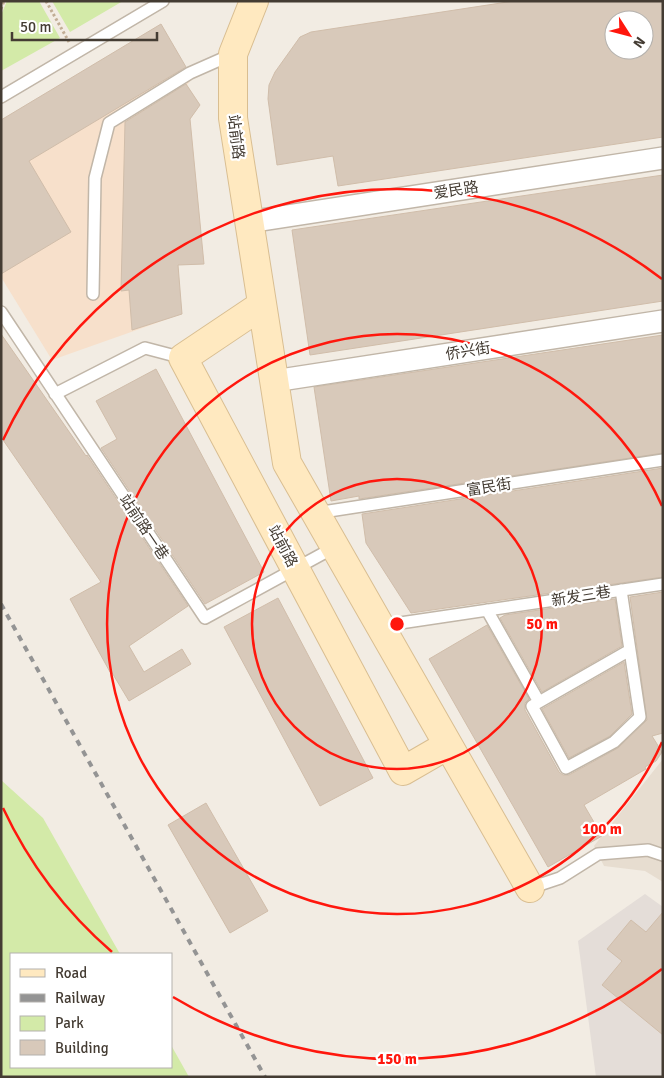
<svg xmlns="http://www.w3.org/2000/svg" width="664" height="1078" font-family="Signika,'Noto Sans SC',sans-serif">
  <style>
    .residential { fill: #e7ddd0 }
    .commercial { fill: #f7e0cb }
    .industrial { fill: #e4ddd8 }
    .green { fill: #d3eaa8 }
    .building { fill: #d8c9ba; stroke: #d0bdaa; fill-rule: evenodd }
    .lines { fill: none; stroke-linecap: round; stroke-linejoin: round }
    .lane-casing { stroke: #c1b6a8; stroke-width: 14 }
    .street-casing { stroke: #c1b6a8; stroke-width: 24 }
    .secondary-casing { stroke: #d9be91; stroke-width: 30 }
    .path { stroke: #c1ad95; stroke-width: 3; stroke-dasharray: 2.5 2.5; stroke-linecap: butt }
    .lane { stroke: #fff; stroke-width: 11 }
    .street { stroke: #fff; stroke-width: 21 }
    .secondary { stroke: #ffe9c0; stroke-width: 28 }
    .rail { stroke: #949494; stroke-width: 4; stroke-dasharray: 6 6; stroke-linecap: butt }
    .ring { fill: none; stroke: #ff170d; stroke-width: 2.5 }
    .labels { text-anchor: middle; stroke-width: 4.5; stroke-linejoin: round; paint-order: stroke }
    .street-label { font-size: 15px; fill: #443c33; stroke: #fff }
    .centre { fill: #ff170d; stroke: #fff; stroke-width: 2.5 }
    .ring-label { font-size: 15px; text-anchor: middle; font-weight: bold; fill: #ff170d; stroke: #fff; stroke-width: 4.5; stroke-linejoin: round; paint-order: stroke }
  </style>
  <rect width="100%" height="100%" fill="#f2ece3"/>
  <!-- residential -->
  <path class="residential" d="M 663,759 L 663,882 L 645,871 L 604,866 L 594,846 Z"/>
  <!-- commercial -->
  <path class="commercial" d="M 186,67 L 193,78 L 187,85 L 200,105 L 190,119 L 204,264 L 178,265 L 182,314 L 52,360 L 1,277 L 1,120 Z"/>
  <!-- industrial -->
  <path class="industrial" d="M 645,894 L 663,907 L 663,1077 L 596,1077 L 578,941 Z"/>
  <!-- green -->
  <path class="green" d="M 7,1 L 39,1 L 60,38 L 1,71 L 1,15 Z
    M 52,1 L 123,1 L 70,32 Z
    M 1,780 L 43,818 L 120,954 L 11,954 L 11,1067 L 171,1067 L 171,1045 L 189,1077 L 1,1077 Z"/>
  <!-- building -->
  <path class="building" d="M 514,1 L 663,1 L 663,137 L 338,186 L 333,156 L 277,165 L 268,99 L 269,85 L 275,72 L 300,37 L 311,32 ZM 614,20 L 644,20 L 644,50 L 614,50 Z
    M 161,24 L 186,67 L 29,161 L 71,232 L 1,274 L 1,120 Z
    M 186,84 L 200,105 L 190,119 L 204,264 L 178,265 L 182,314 L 132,330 L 129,290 L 121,291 L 125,122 Z
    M 663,175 L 663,301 L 310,355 L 292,230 Z
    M 1,334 L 86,456 L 87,455 L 188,606 L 129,646 L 144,672 L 182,649 L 191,664 L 129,701 L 111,671 L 110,672 L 70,599 L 101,582 L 1,437 Z
    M 663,335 L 663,453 L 359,499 L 359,496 L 331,501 L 314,387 Z
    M 156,369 L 264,572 L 205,604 L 101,448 L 117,439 L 96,401 Z
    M 663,468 L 663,577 L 411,613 L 366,543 L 362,514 Z
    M 663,592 L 663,733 L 652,736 L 662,752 L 656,761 L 645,767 L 646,769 L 584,805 L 602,836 L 548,867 L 429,659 L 487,625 L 529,699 L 525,703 L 525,710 L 559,772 L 563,775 L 569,775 L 618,748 L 647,720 L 630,597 Z
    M 278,598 L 373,778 L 320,806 L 224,627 Z
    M 615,599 L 622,646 L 542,692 L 500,618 L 505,615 Z
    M 624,662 L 632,714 L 610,736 L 569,758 L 542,709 Z
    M 206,803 L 268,911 L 230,933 L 168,825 Z
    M 663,912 L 663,1035 L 602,985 L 622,961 L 607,949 L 631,920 L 646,932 Z"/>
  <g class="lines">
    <!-- lane casing -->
    <g class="lane-casing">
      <path id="lane" d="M 1,97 L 163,1
        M 93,294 L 95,178 L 109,123 L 190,73 L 233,54
        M 1,312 L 205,618 L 335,547
        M 55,394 L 145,348 L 183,358
        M 316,513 L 663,460
        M 621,590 L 640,717 L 614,742 L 566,768 L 532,706 L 630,650
        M 487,610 L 539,702
        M 380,626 L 663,584
        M 530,888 L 560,878 L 598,854 L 648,850 L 663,855"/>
    </g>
    <!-- street casing -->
    <g class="street-casing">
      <path id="street" d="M 249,222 L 663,158
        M 274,381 L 663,321"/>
    </g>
    <!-- secondary casing -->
    <g class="secondary-casing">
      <path id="secondary" d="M 254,1 L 233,54 L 233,118 L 287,463 L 530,888
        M 262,305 L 183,358 L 403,771 L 448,745"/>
    </g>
    <!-- path -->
    <path class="path" d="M 46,1 L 69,42
      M 1,9 L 4,1"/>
    <!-- lane -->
    <use href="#lane" class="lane"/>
    <!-- street -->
    <use href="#street" class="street"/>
    <!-- secondary -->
    <use href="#secondary" class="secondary"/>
    <!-- rail -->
    <path class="rail" d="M 1,604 L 265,1077"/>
  </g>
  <!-- distance rings -->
  <g class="ring">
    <circle cx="397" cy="624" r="145"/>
    <path d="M662 742A290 290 0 1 1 662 506"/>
    <path d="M662 969A435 435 0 0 1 173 997M112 952A435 435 0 0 1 3 808M3 440A435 435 0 0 1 662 279"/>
  </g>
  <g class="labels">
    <!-- street labels -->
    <g class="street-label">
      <text transform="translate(236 137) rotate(83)" y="5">站前路</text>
      <text transform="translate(456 190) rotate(-9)" y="5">爱民路</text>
      <text transform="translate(468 351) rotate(-9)" y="5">侨兴街</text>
      <text transform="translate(489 487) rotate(-9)" y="5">富民街</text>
      <text transform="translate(144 527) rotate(56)" y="5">站前路一巷</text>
      <text transform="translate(283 546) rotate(62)" y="5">站前路</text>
      <text transform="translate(581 596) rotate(-9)" y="5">新发三巷</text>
    </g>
  </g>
  <circle cx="397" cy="624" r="8" class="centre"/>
  <g class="ring-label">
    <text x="542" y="629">50 m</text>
    <text x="602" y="834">100 m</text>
    <text x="397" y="1064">150 m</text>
  </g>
  <!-- border -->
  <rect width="664" height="1078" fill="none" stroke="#443c33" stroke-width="5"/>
  <!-- legend -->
  <rect x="10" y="953" width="162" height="115" fill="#ffffff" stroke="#b4b1ad"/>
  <rect x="20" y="969" width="25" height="8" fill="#ffe9c0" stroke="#b4b1ad"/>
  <text x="55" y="978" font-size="15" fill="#443c33">Road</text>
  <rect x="20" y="994" width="25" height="8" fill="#949494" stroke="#b4b1ad"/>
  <text x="55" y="1003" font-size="15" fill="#443c33">Railway</text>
  <rect x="20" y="1016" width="25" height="15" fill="#d3eaa8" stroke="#b4b1ad"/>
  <text x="55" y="1028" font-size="15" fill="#443c33">Park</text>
  <rect x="20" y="1040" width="25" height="15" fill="#d8c9ba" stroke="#b4b1ad"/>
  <text x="55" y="1053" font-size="15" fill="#443c33">Building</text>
  <!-- north arrow -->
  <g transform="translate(629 35) rotate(126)"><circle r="24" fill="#ffffff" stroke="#b4b1ad"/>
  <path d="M0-4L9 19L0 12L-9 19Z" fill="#ff170d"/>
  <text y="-8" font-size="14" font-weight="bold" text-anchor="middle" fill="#443c33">N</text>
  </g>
  <!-- scale -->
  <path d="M12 32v8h145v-8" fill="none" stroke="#443c33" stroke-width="2.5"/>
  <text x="20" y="32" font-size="15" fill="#443c33" stroke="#ffffff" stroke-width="4" paint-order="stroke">50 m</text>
</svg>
